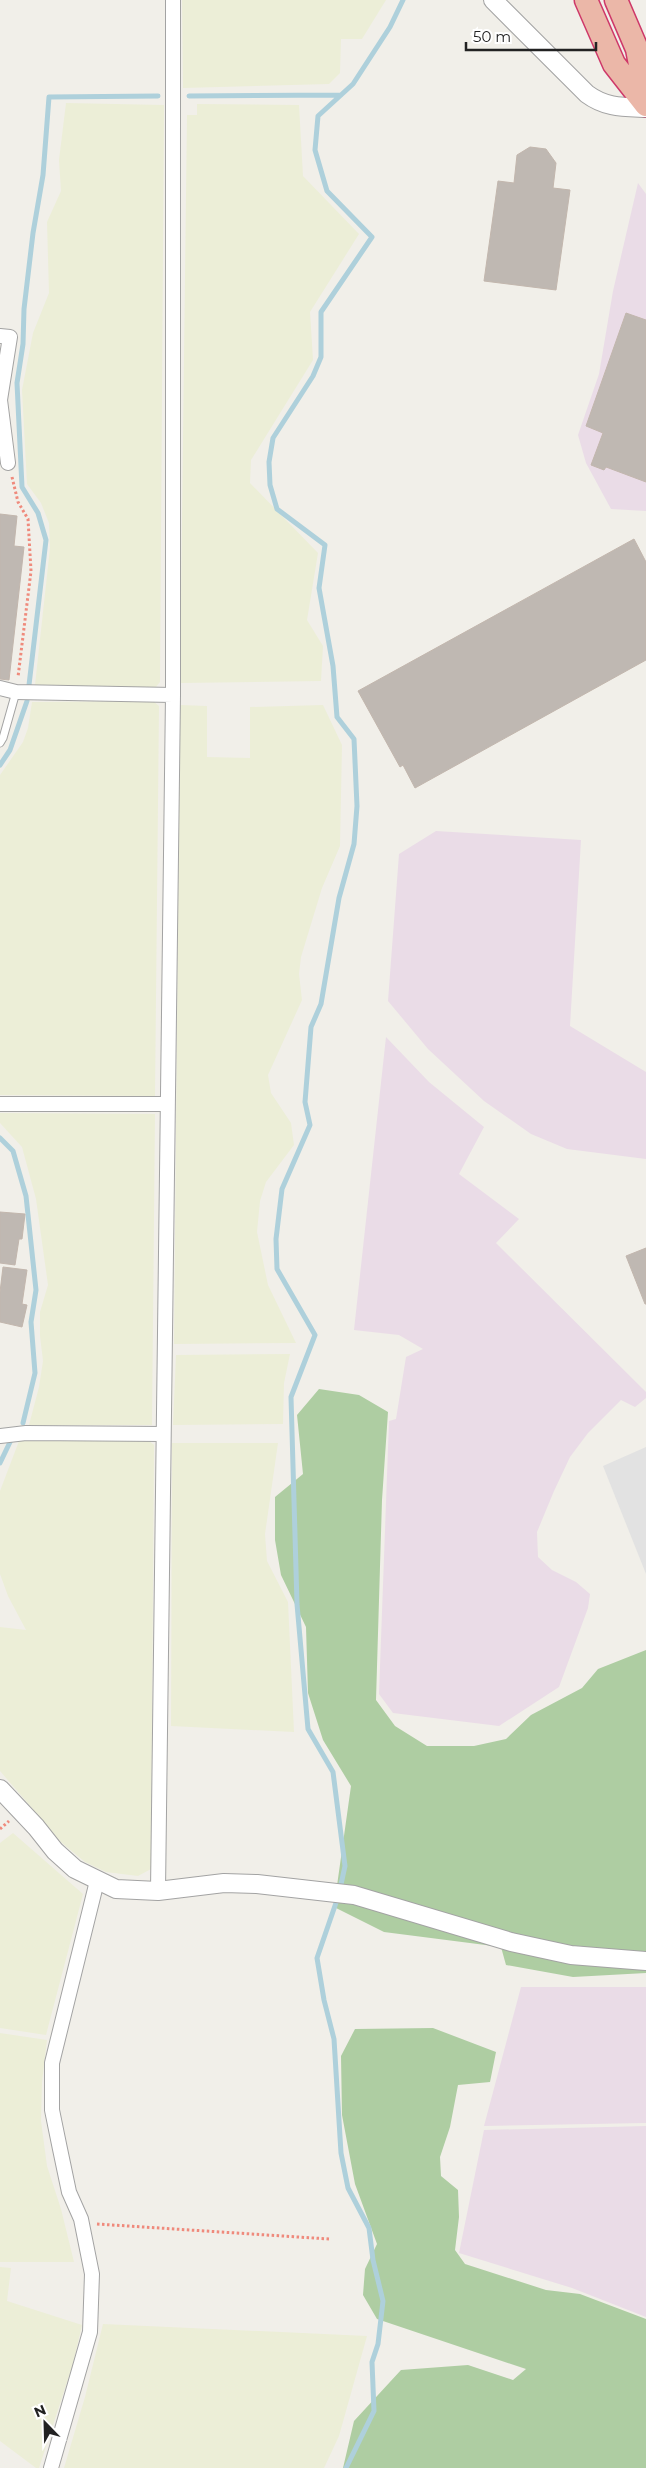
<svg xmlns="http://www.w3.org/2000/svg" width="646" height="2468" font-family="Montserrat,sans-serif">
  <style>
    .industrial { fill: #eadce7 }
    .farmland { fill: #eceed7 }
    .forest { fill: #aecda2 }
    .parking { fill: #e2e2e2 }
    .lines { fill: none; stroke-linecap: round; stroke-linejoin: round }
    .stream { stroke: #aed0db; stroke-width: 5 }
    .building { fill: #bfb8b2; stroke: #c2b6ad }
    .service-casing { stroke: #a3a3a3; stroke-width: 9 }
    .minor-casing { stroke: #a3a3a3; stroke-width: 16 }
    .tertiary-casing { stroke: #a3a3a3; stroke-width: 20 }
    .trunk-casing { stroke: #ce3869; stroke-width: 25 }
    .path { stroke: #ef8a7c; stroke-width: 3; stroke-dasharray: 2.5 2.5; stroke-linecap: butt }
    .service { stroke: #fff; stroke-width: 7 }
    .minor { stroke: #fff; stroke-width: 14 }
    .tertiary { stroke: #fff; stroke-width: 18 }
    .trunk { stroke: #ebb7a8; stroke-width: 22 }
  </style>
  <rect width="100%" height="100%" fill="#f1efe9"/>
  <!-- industrial -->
  <path class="industrial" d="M 638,183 L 646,194 L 646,511 L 611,509 L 586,463 L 578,435 L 599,374 L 613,291 Z
    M 436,831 L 581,840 L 570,1026 L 646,1072 L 646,1159 L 567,1149 L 531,1134 L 484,1101 L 428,1049 L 388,1001 L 399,854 Z
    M 386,1037 L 429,1082 L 484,1127 L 459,1174 L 519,1219 L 496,1243 L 646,1392 L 646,1398 L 635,1407 L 621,1400 L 588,1433 L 570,1457 L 554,1491 L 537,1532 L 538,1557 L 552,1570 L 576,1582 L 590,1594 L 588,1608 L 559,1687 L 499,1726 L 393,1713 L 379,1694 L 389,1421 L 396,1419 L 406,1357 L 423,1349 L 399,1335 L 354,1330 Z
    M 521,1987 L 646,1987 L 646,2123 L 484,2126 Z
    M 646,2126 L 646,2317 L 572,2288 L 459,2253 L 484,2130 Z"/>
  <!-- farmland -->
  <path class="farmland" d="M 182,0 L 386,0 L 362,39 L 341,39 L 340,73 L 329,84 L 183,88 Z
    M 66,103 L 164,105 L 160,682 L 155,688 L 35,685 L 50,548 L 49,523 L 41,503 L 27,484 L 22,390 L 33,333 L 49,293 L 47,222 L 61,191 L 59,160 Z
    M 197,104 L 299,105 L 303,176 L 359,234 L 310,312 L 313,360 L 251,460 L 250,483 L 318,553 L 307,620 L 323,646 L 321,681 L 180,683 L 187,115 L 197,115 Z
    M 153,701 L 159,706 L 155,1096 L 0,1095 L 0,775 L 23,742 L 28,728 L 32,702 Z
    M 180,705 L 207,706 L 207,757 L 250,758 L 250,707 L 323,705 L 342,745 L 340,846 L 322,888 L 301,957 L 299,974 L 302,1000 L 268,1075 L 271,1093 L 291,1123 L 294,1145 L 266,1182 L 260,1201 L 257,1232 L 268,1285 L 296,1343 L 174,1344 Z
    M 0,1113 L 155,1114 L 152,1425 L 29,1425 L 39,1387 L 43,1361 L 40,1336 L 40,1312 L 48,1285 L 36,1199 L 22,1147 L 0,1123 Z
    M 290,1354 L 284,1383 L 283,1424 L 173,1425 L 176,1355 Z
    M 19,1441 L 149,1441 L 154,1445 L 151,1869 L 138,1876 L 106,1872 L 85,1862 L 62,1843 L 0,1771 L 0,1627 L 26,1630 L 8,1596 L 0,1574 L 0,1491 Z
    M 172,1443 L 278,1443 L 265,1534 L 267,1561 L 288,1602 L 294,1732 L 171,1726 Z
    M 13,1833 L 83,1894 L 46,2035 L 0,2028 L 0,1843 Z
    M 0,2033 L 47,2040 L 42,2082 L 41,2121 L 47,2166 L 61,2209 L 74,2262 L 0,2262 Z
    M 0,2267 L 11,2268 L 7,2301 L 82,2325 L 73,2364 L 39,2468 L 36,2468 L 0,2441 Z
    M 103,2324 L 367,2336 L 339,2436 L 324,2468 L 64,2468 L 85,2397 Z"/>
  <!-- forest -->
  <path class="forest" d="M 319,1389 L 359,1395 L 388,1412 L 382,1500 L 376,1700 L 395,1726 L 427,1746 L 474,1746 L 506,1739 L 531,1715 L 582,1688 L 598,1669 L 646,1650 L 646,1973 L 573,1977 L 506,1965 L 501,1947 L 384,1932 L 334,1907 L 351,1786 L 323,1740 L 308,1693 L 306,1627 L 281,1575 L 275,1540 L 275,1497 L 303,1474 L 297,1415 Z
    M 433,2028 L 496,2052 L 490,2082 L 458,2085 L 450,2127 L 440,2157 L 441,2176 L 458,2190 L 459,2217 L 455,2250 L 465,2264 L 546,2290 L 580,2294 L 646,2319 L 646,2468 L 343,2468 L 354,2421 L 401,2370 L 468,2365 L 513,2380 L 526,2369 L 377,2319 L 363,2295 L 365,2269 L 377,2244 L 355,2184 L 342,2115 L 341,2056 L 355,2029 Z"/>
  <!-- parking -->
  <path class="parking" d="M 646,1447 L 646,1574 L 603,1466 Z"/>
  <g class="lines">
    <!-- stream -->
    <path class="stream" d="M 189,96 L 341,95
      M 29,685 L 46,540 L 38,513 L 22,487 L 17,383 L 23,344 L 24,309 L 33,233 L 43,175 L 49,97 L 158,96
      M 0,765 L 10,750 L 27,701
      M 0,1138 L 13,1151 L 26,1196 L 36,1290 L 31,1322 L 35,1373 L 23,1423
      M 0,1463 L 11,1440
      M 340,1889 L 345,1866 L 333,1772 L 308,1729 L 297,1604 L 291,1397 L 315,1335 L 277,1269 L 276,1239 L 282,1189 L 310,1125 L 305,1102 L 311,1027 L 321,1004 L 339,898 L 354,844 L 357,806 L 354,739 L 337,717 L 333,666 L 319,588 L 325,545 L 277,509 L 270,485 L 269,462 L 273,438 L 313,376 L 321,357 L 321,312 L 372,237 L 327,191 L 315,150 L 318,116 L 353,84 L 390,27 L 403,0
      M 338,1897 L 317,1958 L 324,2000 L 334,2039 L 341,2153 L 348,2188 L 369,2228 L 373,2260 L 383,2301 L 378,2344 L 372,2362 L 374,2411 L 346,2468"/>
  </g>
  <!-- building -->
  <path class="building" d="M 530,147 L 546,149 L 556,163 L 553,188 L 570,190 L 556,290 L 484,281 L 498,181 L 514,183 L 517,155 Z
    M 626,313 L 646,320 L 646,482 L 606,467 L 604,470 L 591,465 L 603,433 L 586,426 Z
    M 0,514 L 17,516 L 14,546 L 24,547 L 9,680 L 0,679 Z
    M 634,539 L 646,562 L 646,660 L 415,788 L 403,765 L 400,767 L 358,691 Z
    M 0,1212 L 25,1214 L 22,1239 L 19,1239 L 15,1265 L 0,1263 Z
    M 646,1248 L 646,1304 L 645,1304 L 626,1256 Z
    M 3,1267 L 27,1270 L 22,1304 L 27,1305 L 22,1327 L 0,1322 L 0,1292 Z"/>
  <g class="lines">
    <!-- service casing -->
    <g class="service-casing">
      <path id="service" d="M 0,743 L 3,738 L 16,692"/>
    </g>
    <!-- minor casing -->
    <g class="minor-casing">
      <path id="minor" d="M 0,336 L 10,337 L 0,400 L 8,463
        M 0,688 L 16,692 L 173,695
        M 0,1104 L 167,1104
        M 0,1436 L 26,1433 L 163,1434
        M 158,1891 L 173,695 L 173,0
        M 51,2468 L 90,2332 L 92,2274 L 81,2219 L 69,2192 L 60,2149 L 52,2110 L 52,2063 L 97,1881"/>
    </g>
    <!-- tertiary casing -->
    <g class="tertiary-casing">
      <path id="tertiary" d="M 493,0 L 587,94 C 606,108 623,107 646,108
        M 0,1789 L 36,1827 L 55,1851 L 75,1869 L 116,1889 L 158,1891 L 224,1883 L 257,1884 L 354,1895 L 511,1942 L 571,1955 L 646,1961"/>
    </g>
    <!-- trunk casing -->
    <g class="trunk-casing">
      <path id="trunk" d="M 586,0 L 614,64 L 646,105
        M 616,0 L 637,49 L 646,96"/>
    </g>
    <!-- path -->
    <path class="path" d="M 12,477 L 18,502 L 28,519 L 31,571 L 18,677
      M 0,1829 L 9,1821
      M 97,2224 L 329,2239"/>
    <!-- service -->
    <use href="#service" class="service"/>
    <!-- minor -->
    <use href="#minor" class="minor"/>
    <!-- tertiary -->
    <use href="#tertiary" class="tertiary"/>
    <!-- trunk -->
    <use href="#trunk" class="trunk"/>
  </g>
  <!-- north arrow -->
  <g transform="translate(45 2423) rotate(337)" stroke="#ffffff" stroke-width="4" paint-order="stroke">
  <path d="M0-4L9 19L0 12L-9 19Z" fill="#222222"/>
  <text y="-8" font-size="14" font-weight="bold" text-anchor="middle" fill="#222222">N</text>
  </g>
  <!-- scale -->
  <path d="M466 42v8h130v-8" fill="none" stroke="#222222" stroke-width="2.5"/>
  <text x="473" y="42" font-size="15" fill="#222222" stroke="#ffffff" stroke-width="4" paint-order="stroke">50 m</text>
</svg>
